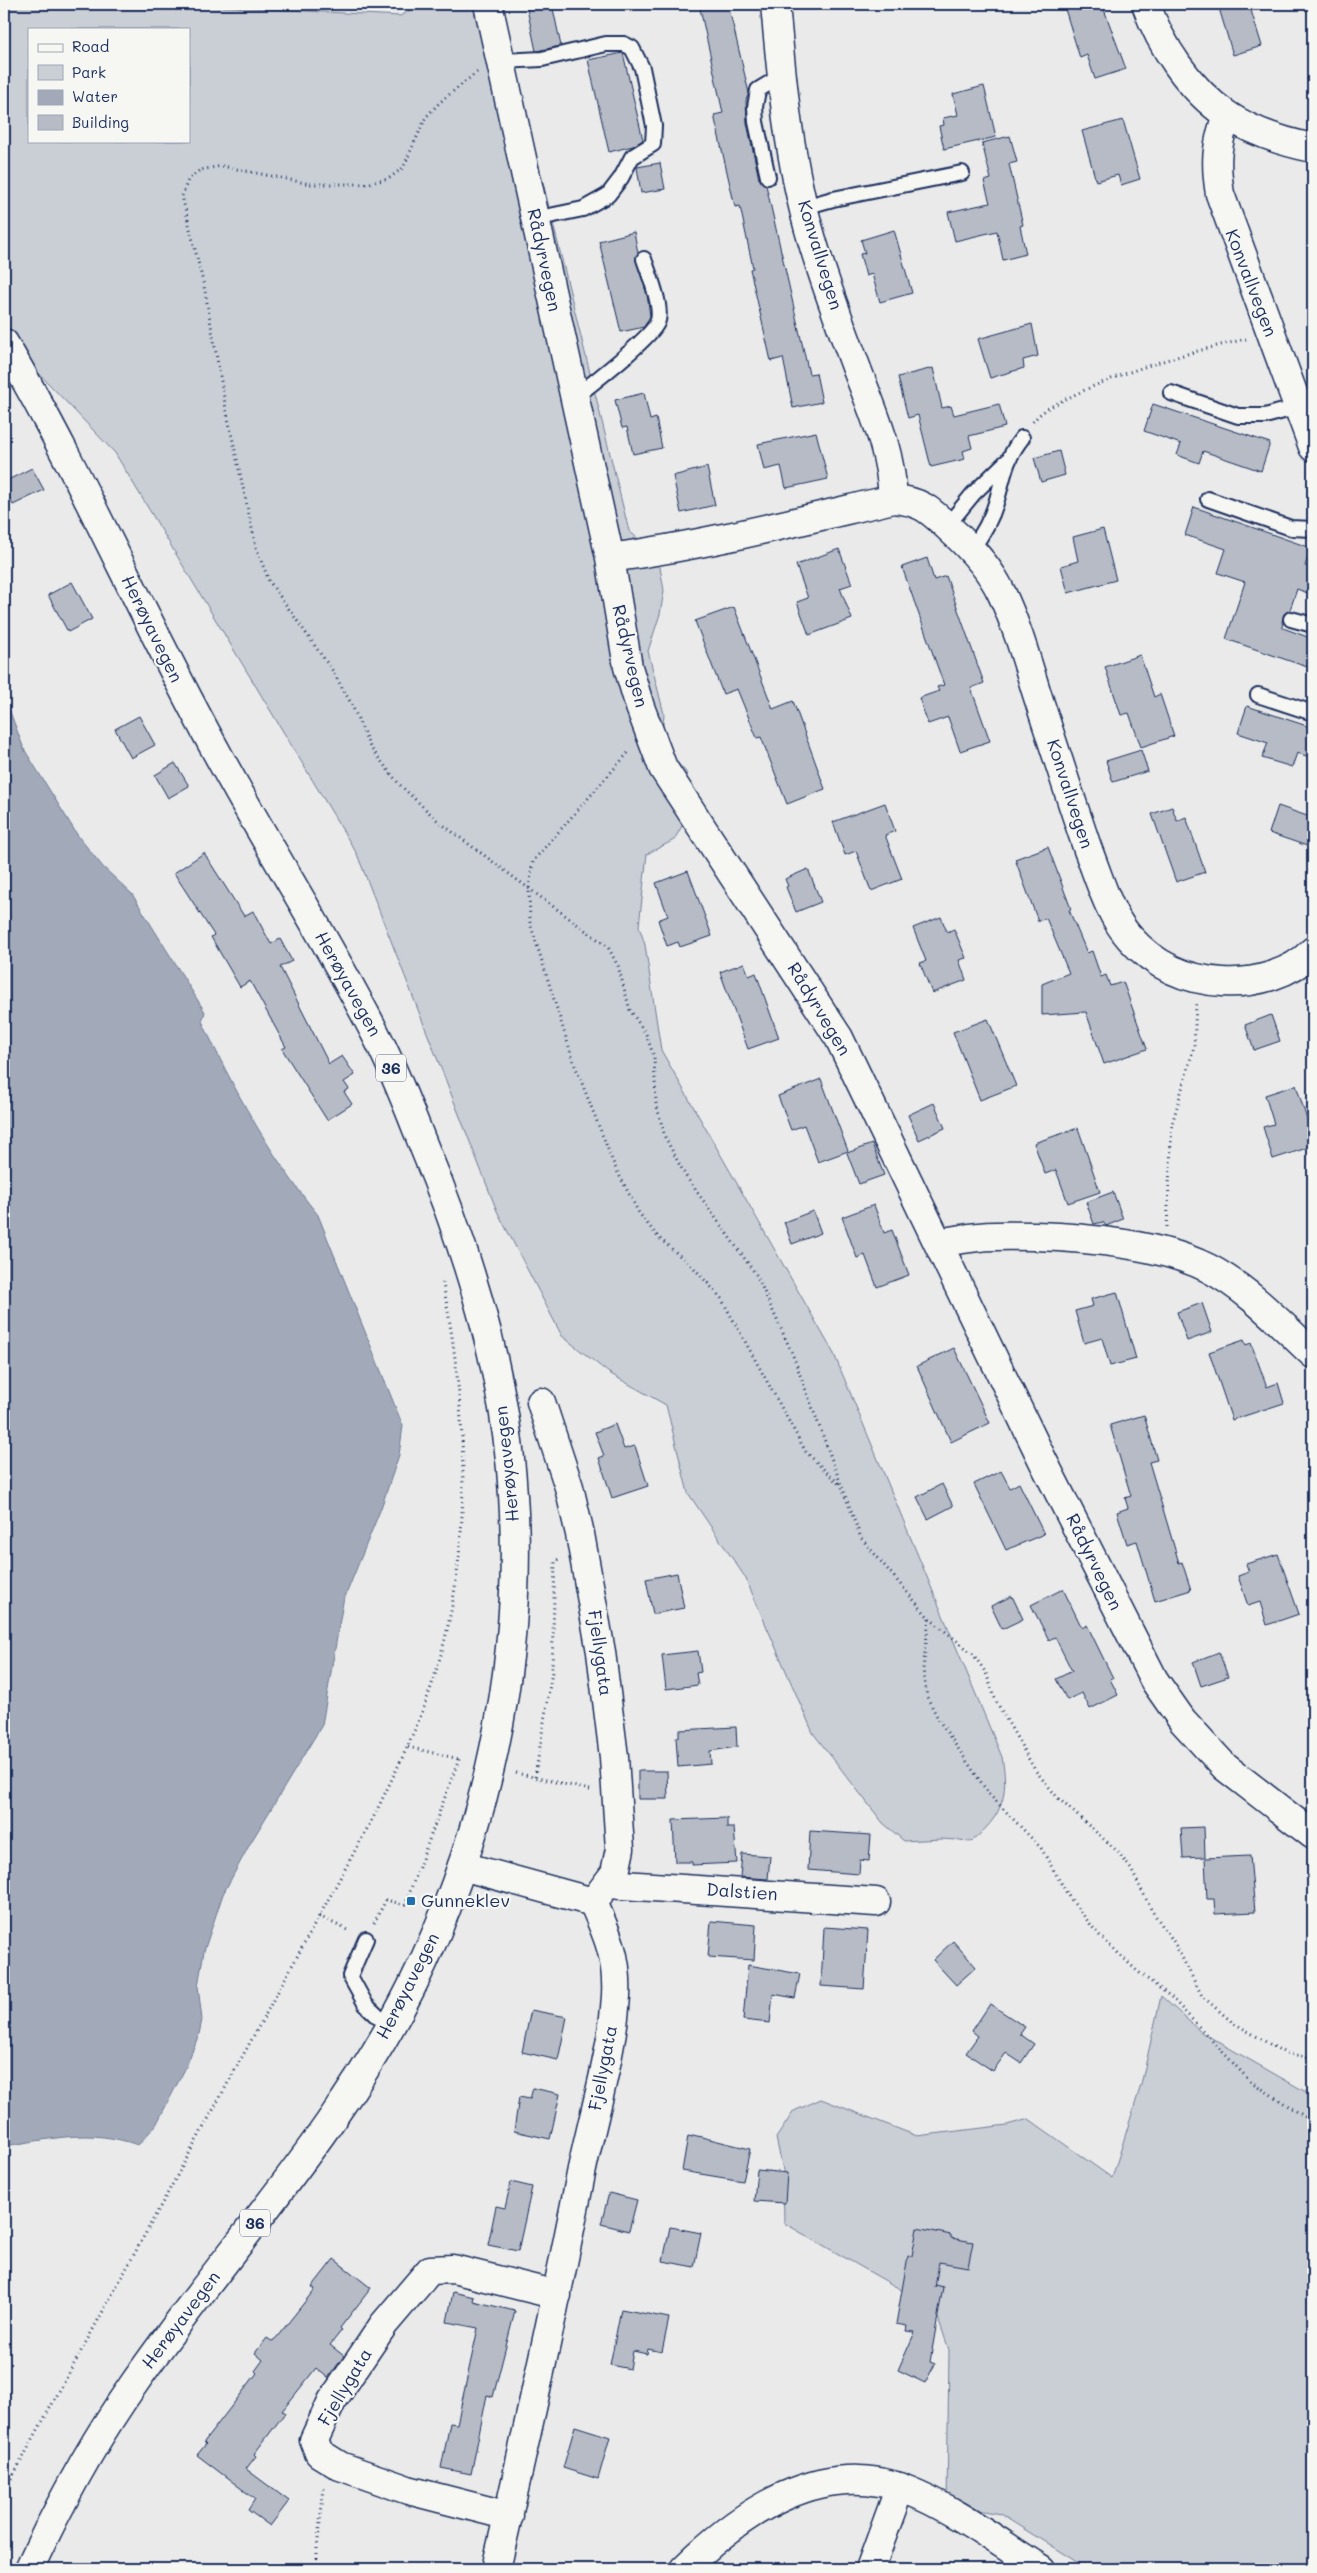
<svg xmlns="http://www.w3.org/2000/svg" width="1317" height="2573" font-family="Mali,sans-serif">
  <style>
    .green { fill: #caced5; stroke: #727e9a; fill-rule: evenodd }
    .water { fill: #a2aaba; stroke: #6c7995 }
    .building { fill: #b6bbc6; stroke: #1b2f5e }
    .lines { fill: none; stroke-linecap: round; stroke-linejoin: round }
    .lane-casing { stroke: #1b2f5e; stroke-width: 18 }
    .street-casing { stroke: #1b2f5e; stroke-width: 31 }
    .secondary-casing { stroke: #1b2f5e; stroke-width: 31 }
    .highway-casing { stroke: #1b2f5e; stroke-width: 31 }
    .path { stroke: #1b2f5e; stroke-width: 3; stroke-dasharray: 1 4; stroke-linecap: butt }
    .lane { stroke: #f6f6f2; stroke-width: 14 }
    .street { stroke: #f6f6f2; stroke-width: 28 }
    .secondary { stroke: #f6f6f2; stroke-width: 28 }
    .highway { stroke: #f6f6f2; stroke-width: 28 }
    .poi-dot { fill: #1f6fb2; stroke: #f6f6f2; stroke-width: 2 }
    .labels { text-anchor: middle; stroke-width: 4.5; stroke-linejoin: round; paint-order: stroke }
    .shield { fill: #f6f6f2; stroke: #5d6b8a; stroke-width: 1 }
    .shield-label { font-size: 16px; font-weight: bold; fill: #1b2f5e }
    .street-label { font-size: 18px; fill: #1b2f5e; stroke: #f6f6f2 }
    .poi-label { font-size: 18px; fill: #1b2f5e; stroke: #f6f6f2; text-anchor: start }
  </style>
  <rect width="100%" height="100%" fill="#e9eae9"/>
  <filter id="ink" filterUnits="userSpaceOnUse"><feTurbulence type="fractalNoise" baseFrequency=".02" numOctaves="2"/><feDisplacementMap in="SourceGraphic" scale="10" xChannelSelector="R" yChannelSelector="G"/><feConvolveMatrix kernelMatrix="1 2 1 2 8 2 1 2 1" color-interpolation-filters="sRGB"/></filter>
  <g filter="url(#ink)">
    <!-- green -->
    <path class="green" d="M 4,4 L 173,4 L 400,16 L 421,4 L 467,4 L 477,9 L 511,53 L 629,531 L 648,547 L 660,567 L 664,591 L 660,614 L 648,651 L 664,714 L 661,745 L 686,772 L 690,795 L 686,819 L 674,840 L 647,854 L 639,926 L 645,945 L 661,1050 L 834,1354 L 1002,1757 C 1009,1796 1003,1815 972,1841 L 941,1839 L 904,1841 L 883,1823 L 813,1733 L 745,1577 L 688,1493 L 666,1405 L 609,1373 L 562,1336 L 497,1211 L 357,854 L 115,453 L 4,337 ZM 29,29 L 189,29 L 189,141 L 29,141 Z
      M 1161,1996 L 1201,2032 L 1313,2096 L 1313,2569 L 1088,2569 L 1000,2514 L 947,2504 L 949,2350 L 935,2309 L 784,2223 L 783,2170 L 776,2138 L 794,2111 L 821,2099 L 917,2136 L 1007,2125 L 1029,2119 L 1112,2178 L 1141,2085 Z"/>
    <!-- water -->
    <path class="water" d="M 4,696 L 24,749 L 78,836 L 103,867 L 132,894 L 205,1012 L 202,1021 C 233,1089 271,1157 318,1215 L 403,1426 L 399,1455 L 381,1508 L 343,1602 L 322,1725 L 251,1842 L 223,1894 L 204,1951 L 198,1986 L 202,2020 L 199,2034 L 186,2067 L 156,2125 L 138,2145 C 89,2128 53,2139 4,2146 Z"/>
    <!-- building -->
    <path class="building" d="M 526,4 L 552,4 L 561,46 L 536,51 Z
      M 699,4 L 728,4 L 749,93 L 746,100 L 747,123 L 759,179 L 766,185 L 809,374 L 816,373 L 822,402 L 793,408 L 783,358 L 771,361 L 750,269 L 753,268 L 740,206 L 735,207 L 714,115 L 723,113 Z
      M 1082,4 L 1102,4 L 1126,69 L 1095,79 L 1087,55 L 1080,58 L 1065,9 Z
      M 1231,4 L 1249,4 L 1262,46 L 1233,55 L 1219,8 Z
      M 623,53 L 643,140 L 633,146 L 609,152 L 588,60 Z
      M 984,86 L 996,137 L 944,149 L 939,126 L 944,125 L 943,118 L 958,115 L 953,94 Z
      M 1123,120 L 1140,179 L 1121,185 L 1118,175 L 1096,181 L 1082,131 Z
      M 1010,136 L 1017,162 L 1009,164 L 1023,225 L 1020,226 L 1026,254 L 1003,260 L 997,231 L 955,241 L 948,212 L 990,203 L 984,181 L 991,179 L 982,143 Z
      M 660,163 L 665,189 L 641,193 L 637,167 Z
      M 894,230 L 912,293 L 880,302 L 872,274 L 866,276 L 860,254 L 865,253 L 861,240 Z
      M 634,232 L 638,253 L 636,261 L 647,294 L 650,316 L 644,327 L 621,332 L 599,241 Z
      M 1032,324 L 1038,356 L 1023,360 L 1024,368 L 990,378 L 978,339 Z
      M 933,368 L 942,408 L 951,406 L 954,415 L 999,404 L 1005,427 L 969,436 L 972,448 L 963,451 L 965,459 L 931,467 L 918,415 L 908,418 L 898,377 Z
      M 644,393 L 650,420 L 656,418 L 662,448 L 633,454 L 627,427 L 622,428 L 615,400 Z
      M 1153,404 L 1270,443 L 1261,471 L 1203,451 L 1199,463 L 1177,455 L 1181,444 L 1144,431 Z
      M 816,432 L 828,479 L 786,488 L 781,466 L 764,470 L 758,444 Z
      M 1059,451 L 1065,475 L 1041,482 L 1034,458 Z
      M 707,467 L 715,505 L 681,513 L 673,476 Z
      M 32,468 L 44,490 L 13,505 L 4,487 L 4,482 Z
      M 1194,507 L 1311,548 L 1305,566 L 1313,569 L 1313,595 L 1297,589 L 1290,610 L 1285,613 L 1282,621 L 1283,628 L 1313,639 L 1313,669 L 1226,639 L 1245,582 L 1218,573 L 1226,549 L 1185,535 Z
      M 1103,529 L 1116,580 L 1068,593 L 1061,566 L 1078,561 L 1073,537 Z
      M 839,549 L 852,584 L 840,588 L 852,619 L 809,635 L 797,602 L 808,598 L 796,565 Z
      M 927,558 L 934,580 L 946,576 L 984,683 L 971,688 L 990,741 L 960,751 L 948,717 L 928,724 L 919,698 L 939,691 L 937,687 L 944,685 L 902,567 Z
      M 72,582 L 92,619 L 68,632 L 48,595 Z
      M 734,607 L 773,709 L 793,701 L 825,789 L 787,804 L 761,737 L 757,738 L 737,689 L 723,694 L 695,621 Z
      M 1140,655 L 1154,697 L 1160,694 L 1174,736 L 1141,747 L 1129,713 L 1121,715 L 1105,667 Z
      M 1247,706 L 1313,728 L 1313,758 L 1297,753 L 1292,767 L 1262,758 L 1268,743 L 1238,733 Z
      M 139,716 L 155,745 L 131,758 L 115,729 Z
      M 1141,750 L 1148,771 L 1113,782 L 1106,761 Z
      M 175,763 L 189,786 L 168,798 L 155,775 Z
      M 885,803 L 895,831 L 885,835 L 902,879 L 871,891 L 856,851 L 845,855 L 833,822 Z
      M 1278,806 L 1313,818 L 1313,848 L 1269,833 Z
      M 1172,807 L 1177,821 L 1186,817 L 1205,872 L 1176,882 L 1152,814 Z
      M 1048,847 L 1071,909 L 1069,910 L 1087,953 L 1092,951 L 1101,977 L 1106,975 L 1110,986 L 1123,982 L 1147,1049 L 1104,1064 L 1086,1012 L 1042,1015 L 1042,984 L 1069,973 L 1046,918 L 1038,921 L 1015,859 Z
      M 204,853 L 244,916 L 253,911 L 271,944 L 280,939 L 292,961 L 280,967 L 329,1064 L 342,1056 L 355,1075 L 344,1082 L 349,1089 L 344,1092 L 352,1104 L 327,1120 L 282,1049 L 286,1047 L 250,981 L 240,987 L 211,937 L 214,935 L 174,873 Z
      M 808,869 L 821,902 L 796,912 L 786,887 L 788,886 L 785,879 Z
      M 688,871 L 712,936 L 680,947 L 678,942 L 667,946 L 658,920 L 668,916 L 656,883 Z
      M 941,917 L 947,932 L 954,929 L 966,958 L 959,960 L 966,980 L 932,993 L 920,963 L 926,961 L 913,928 Z
      M 744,963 L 749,976 L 756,973 L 779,1038 L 748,1049 L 720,972 Z
      M 1271,1015 L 1280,1041 L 1254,1050 L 1245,1025 Z
      M 988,1019 L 1016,1086 L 980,1100 L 953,1032 Z
      M 821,1079 L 848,1151 L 818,1162 L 804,1125 L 791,1130 L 778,1096 Z
      M 1296,1085 L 1313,1138 L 1313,1146 L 1273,1159 L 1263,1127 L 1274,1124 L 1265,1095 Z
      M 934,1103 L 945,1128 L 919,1140 L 908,1115 Z
      M 1078,1128 L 1100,1192 L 1068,1203 L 1056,1170 L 1045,1174 L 1034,1143 Z
      M 872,1144 L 884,1175 L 859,1184 L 847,1153 Z
      M 1113,1192 L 1123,1219 L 1106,1226 L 1103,1222 L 1094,1224 L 1086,1202 Z
      M 874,1205 L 884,1233 L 892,1230 L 909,1275 L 877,1287 L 865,1255 L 857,1258 L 842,1217 Z
      M 813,1211 L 821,1233 L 792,1244 L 784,1222 Z
      M 1117,1292 L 1136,1359 L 1110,1366 L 1102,1338 L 1084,1343 L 1075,1311 L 1093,1306 L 1091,1299 Z
      M 1202,1303 L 1212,1332 L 1187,1341 L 1177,1312 Z
      M 1244,1340 L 1246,1345 L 1251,1343 L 1267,1387 L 1278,1383 L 1284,1403 L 1232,1420 L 1209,1352 Z
      M 954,1348 L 990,1423 L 951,1442 L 917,1366 Z
      M 1144,1415 L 1157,1460 L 1149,1462 L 1179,1563 L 1182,1562 L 1191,1590 L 1155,1601 L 1137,1541 L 1127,1544 L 1117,1512 L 1128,1508 L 1125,1498 L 1131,1496 L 1110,1425 Z
      M 615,1424 L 624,1449 L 635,1446 L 648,1486 L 612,1498 L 599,1458 L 604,1456 L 595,1432 Z
      M 1001,1471 L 1010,1488 L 1019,1483 L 1044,1534 L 1006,1550 L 974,1484 Z
      M 942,1484 L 953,1506 L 928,1519 L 917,1497 Z
      M 1278,1554 L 1299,1614 L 1267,1625 L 1260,1602 L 1248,1606 L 1238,1576 L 1249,1572 L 1246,1564 Z
      M 677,1573 L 684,1608 L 653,1614 L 646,1579 Z
      M 1063,1589 L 1082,1628 L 1087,1625 L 1113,1678 L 1110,1679 L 1118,1695 L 1090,1709 L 1082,1693 L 1067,1700 L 1056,1679 L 1072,1671 L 1055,1637 L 1049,1640 L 1031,1605 Z
      M 1012,1596 L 1023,1619 L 1002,1629 L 991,1606 Z
      M 698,1651 L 701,1672 L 696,1673 L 698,1685 L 666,1689 L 662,1655 Z
      M 1219,1652 L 1228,1677 L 1201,1686 L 1193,1662 Z
      M 736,1727 L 737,1747 L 710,1751 L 711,1764 L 678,1767 L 676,1737 L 679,1737 L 679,1730 Z
      M 638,1771 L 667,1771 L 668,1799 L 638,1799 Z
      M 727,1818 L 727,1828 L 734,1828 L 737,1863 L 692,1865 L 692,1862 L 675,1862 L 673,1820 Z
      M 1204,1827 L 1205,1857 L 1183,1858 L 1181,1828 Z
      M 810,1831 L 871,1835 L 869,1861 L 860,1860 L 859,1874 L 808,1870 Z
      M 742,1854 L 770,1856 L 768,1879 L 740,1877 Z
      M 1250,1856 L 1255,1912 L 1215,1914 L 1214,1899 L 1207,1899 L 1205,1858 Z
      M 711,1921 L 756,1925 L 754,1960 L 708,1957 Z
      M 824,1927 L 868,1930 L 864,1989 L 821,1986 Z
      M 953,1941 L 976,1967 L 956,1985 L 933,1960 Z
      M 748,1965 L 800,1974 L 795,1998 L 773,1994 L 770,2023 L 743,2020 Z
      M 990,2004 L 1025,2027 L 1020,2034 L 1034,2044 L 1021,2063 L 1006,2053 L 993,2071 L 966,2053 L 978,2036 L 972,2031 Z
      M 531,2010 L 567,2017 L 558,2060 L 522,2052 Z
      M 533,2088 L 560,2094 L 550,2139 L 514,2131 L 519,2097 L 530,2099 Z
      M 693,2135 L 750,2149 L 743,2181 L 682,2171 L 688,2136 L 693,2137 Z
      M 757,2170 L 787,2173 L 785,2203 L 754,2201 Z
      M 511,2182 L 532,2187 L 518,2251 L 488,2245 L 496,2206 L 505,2208 Z
      M 609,2193 L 637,2200 L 629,2231 L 601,2224 Z
      M 670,2227 L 701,2233 L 694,2267 L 663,2261 Z
      M 917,2228 L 951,2235 L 951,2238 L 973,2242 L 968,2267 L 939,2262 L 935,2288 L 936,2285 L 943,2287 L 930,2362 L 935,2364 L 925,2383 L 898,2370 L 915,2332 L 906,2331 L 907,2326 L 896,2324 L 908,2256 L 912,2256 Z
      M 334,2259 L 371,2288 L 340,2328 L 342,2330 L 330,2345 L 344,2356 L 328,2378 L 316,2368 L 282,2411 L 285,2413 L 254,2454 L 256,2456 L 246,2469 L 289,2501 L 270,2526 L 248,2510 L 255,2499 L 197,2455 L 206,2444 L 204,2442 L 257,2373 L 255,2371 L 263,2360 L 255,2353 L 267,2338 L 273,2342 L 315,2289 L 312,2287 Z
      M 453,2292 L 474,2297 L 473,2301 L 515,2311 L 493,2397 L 487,2395 L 471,2474 L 441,2468 L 450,2423 L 457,2424 L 478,2328 L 447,2322 Z
      M 621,2309 L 669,2318 L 662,2352 L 648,2349 L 647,2354 L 633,2351 L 630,2369 L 610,2365 Z
      M 575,2426 L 610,2437 L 598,2479 L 563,2468 Z"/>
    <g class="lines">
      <!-- lane casing -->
      <g class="lane-casing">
        <path id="lane" d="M 500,61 L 542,59 L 606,44 L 624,44 L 632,48 L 642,68 L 654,126 L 653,144 L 632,157 L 621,178 L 608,195 L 583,209 L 535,219
          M 768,177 L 756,122 L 755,107 L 758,90 L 781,76
          M 804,207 L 833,199 L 962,173
          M 1171,393 L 1238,416 L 1265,416 L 1298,407
          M 574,398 C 591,384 650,339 657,323 C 664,309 649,274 644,259
          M 1208,499 L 1291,528 L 1313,529
          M 947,526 L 973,494 L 1006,462
          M 972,549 C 982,535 991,520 996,503 C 1004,477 1004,461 1022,438
          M 1291,619 L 1313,625
          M 1258,695 L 1313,713
          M 366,1939 L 350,1976 L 366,2005 L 389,2027"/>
      </g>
      <!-- street casing -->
      <g class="street-casing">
        <path id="street" d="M 488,4 L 610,558 L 628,667 L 640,707 L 663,768 L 839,1038 L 1044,1463 L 1154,1680 L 1182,1720 L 1225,1767 L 1313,1835
          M 775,4 C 782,83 789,163 812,240 C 825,284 842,329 858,372 C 875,416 891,452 893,499
          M 1146,4 C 1160,45 1190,90 1227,115 C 1252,132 1284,142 1313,148
          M 1227,115 C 1216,145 1215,163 1220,194 L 1313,447
          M 610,558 C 706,545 799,521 893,499 C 922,501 931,511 951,530 C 971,548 989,567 1001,592 C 1016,623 1026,658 1036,691 C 1053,744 1070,797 1088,850 C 1099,878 1109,915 1130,938 C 1155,966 1186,980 1223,982 C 1254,984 1291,974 1313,951
          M 938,1243 C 957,1240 976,1236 995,1236 C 1057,1235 1153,1240 1208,1268 C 1247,1288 1281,1324 1313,1354
          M 541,1402 L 569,1487 L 580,1534 L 601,1652 L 614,1757 L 620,1849 L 615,1873 L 593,1902
          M 462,1866 L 593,1902 C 608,1936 618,1958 616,1996 C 612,2056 593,2115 581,2174 C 555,2306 526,2438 496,2569
          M 608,1884 L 876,1902
          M 509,2516 L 408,2490 L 340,2466 L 319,2453 L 314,2440 L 332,2401 L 384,2324 L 430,2270 L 453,2269 L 557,2295
          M 870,2569 L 900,2487"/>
      </g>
      <!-- secondary casing -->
      <g class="secondary-casing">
        <path id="secondary" d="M 684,2569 C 740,2513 823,2456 907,2490 C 955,2509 998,2542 1041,2569"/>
      </g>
      <!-- highway casing -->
      <g class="highway-casing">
        <path id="highway" d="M 4,343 C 82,475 142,617 216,751 C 267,846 326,937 375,1033 C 394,1069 409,1109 424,1147 C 470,1257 506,1375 513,1495 C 524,1664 486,1837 411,1988 C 338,2134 224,2253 133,2385 C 92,2443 59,2505 29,2569"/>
      </g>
      <!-- path -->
      <path class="path" d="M 477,72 L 440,102 L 426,117 L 403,168 L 388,179 L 365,184 L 310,184 L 222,166 L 200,170 L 188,180 L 182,196 L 204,286 L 226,409 L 256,547 L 269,581 L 332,670 L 352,705 L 370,747 L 399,784 L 439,822 L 608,947 L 618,966 L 630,1010 L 646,1034 L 654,1057 L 656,1103 L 665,1137 L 685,1175 L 757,1276 L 792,1353 L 861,1538 L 929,1618 L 973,1654 L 986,1673 L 996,1701 L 1035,1770 L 1058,1798 L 1117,1851 L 1131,1869 L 1152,1911 L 1174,1942 L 1202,1996 L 1232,2022 L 1285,2053 L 1313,2058
        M 1033,422 C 1042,409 1060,402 1074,395 C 1129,369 1186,353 1246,339
        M 628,753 L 533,861 L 529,888 L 530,923 L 574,1063 L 615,1167 L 639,1213 L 658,1237 L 694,1268 L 721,1298 L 806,1452 L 840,1485
        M 1167,1227 L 1172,1124 L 1194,1047 L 1196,1004
        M 929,1618 L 923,1669 L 927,1697 L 940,1722 L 989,1794 L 1041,1848 L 1069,1897 L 1098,1934 L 1137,1971 L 1171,1997 L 1250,2081 L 1313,2122
        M 408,1747 L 459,1759
        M 516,1773 L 590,1790
        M 535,1777 L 552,1672 L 555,1561 L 559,1559
        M 319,1916 L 349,1931
        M 374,1923 L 386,1900 L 405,1905 L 459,1759
        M 4,2492 L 374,1816 C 395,1773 417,1730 432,1684 C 475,1556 468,1410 442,1279
        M 317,2569 L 317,2548 L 324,2488"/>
      <!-- lane -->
      <use href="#lane" class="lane"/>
      <!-- street -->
      <use href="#street" class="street"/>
      <!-- secondary -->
      <use href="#secondary" class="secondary"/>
      <!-- highway -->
      <use href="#highway" class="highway"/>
    </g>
  </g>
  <!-- markers -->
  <rect class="poi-dot" x="406" y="1896" width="10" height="10" rx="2.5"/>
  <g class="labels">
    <!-- shield labels -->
    <g class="shield">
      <rect x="376" y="1054.5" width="30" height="27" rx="4"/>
      <rect x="240" y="2209.5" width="30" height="27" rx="4"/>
    </g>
    <g class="shield-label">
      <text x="391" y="1074">36</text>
      <text x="255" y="2229">36</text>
    </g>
    <!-- street labels -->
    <g class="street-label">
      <text transform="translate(820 255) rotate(73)" y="6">Konvallvegen</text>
      <text transform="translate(544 260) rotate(78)" y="6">Rådyrvegen</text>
      <text transform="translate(1251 283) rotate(69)" y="6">Konvallvegen</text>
      <text transform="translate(152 629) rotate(64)" y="6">Herøyavegen</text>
      <text transform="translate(630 656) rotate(77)" y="6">Rådyrvegen</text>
      <text transform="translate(1070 794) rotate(72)" y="6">Konvallvegen</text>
      <text transform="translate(348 984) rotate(61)" y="6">Herøyavegen</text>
      <text transform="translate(819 1009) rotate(59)" y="6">Rådyrvegen</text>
      <text transform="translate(507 1464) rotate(-96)" y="6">Herøyavegen</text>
      <text transform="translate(1094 1562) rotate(64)" y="6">Rådyrvegen</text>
      <text transform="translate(600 1653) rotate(82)" y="6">Fjellygata</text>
      <text transform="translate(742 1892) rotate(4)" y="6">Dalstien</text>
      <text transform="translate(408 1986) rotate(-63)" y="6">Herøyavegen</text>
      <text transform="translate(603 2068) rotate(-79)" y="6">Fjellygata</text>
      <text transform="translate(181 2320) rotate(-53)" y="6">Herøyavegen</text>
      <text transform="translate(345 2387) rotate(-59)" y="6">Fjellygata</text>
    </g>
    <!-- poi labels -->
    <g class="poi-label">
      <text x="421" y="1907">Gunneklev</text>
    </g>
  </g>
  <!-- margin -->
  <rect width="1317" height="2573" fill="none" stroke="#f6f6f2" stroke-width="20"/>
  <rect x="10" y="10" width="1297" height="2553" fill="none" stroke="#1b2f5e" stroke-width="2" filter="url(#ink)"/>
  <!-- legend -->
  <rect x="28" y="28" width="162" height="115" fill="#f6f6f2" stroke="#9ea6b7"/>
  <rect x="38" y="44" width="25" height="8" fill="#f6f6f2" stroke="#9ea6b7"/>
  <text x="72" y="52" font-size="15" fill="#1b2f5e">Road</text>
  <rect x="38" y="65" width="25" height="15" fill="#caced5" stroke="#9ea6b7"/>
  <text x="72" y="78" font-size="15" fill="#1b2f5e">Park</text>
  <rect x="38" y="90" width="25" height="15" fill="#a2aaba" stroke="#9ea6b7"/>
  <text x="72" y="102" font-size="15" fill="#1b2f5e">Water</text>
  <rect x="38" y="115" width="25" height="15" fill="#b6bbc6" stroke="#9ea6b7"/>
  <text x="72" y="128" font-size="15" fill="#1b2f5e">Building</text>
</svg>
